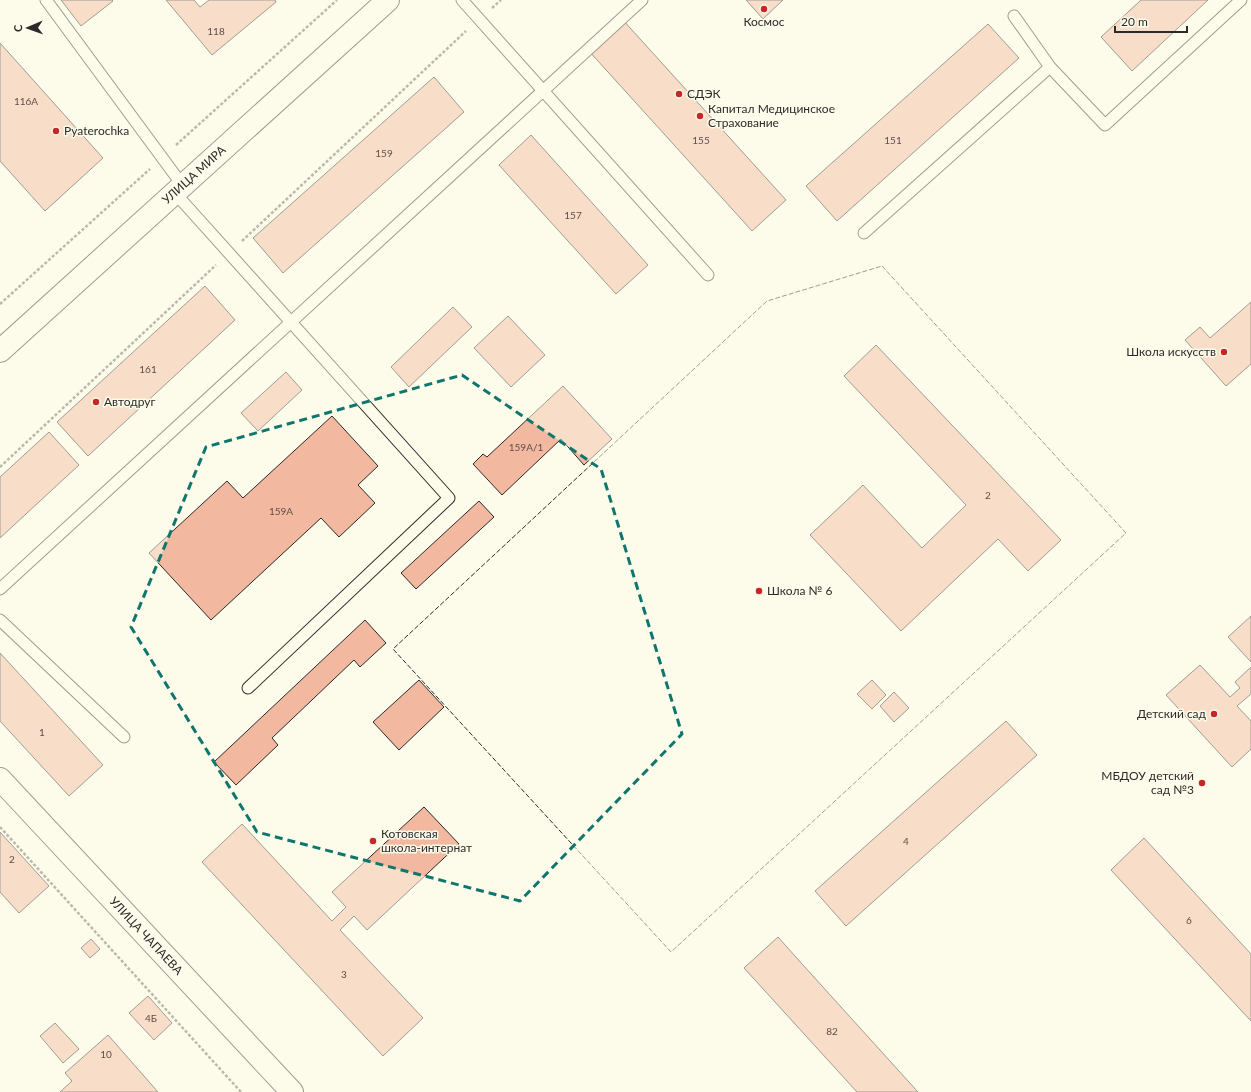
<svg xmlns="http://www.w3.org/2000/svg" width="1251" height="1092" font-family="Lato,sans-serif">
  <style>
    .building { fill: #f2b8a0; stroke: #2b2b2b }
    .lines { fill: none; stroke-linecap: round; stroke-linejoin: round }
    .lane-casing { stroke: #2b2b2b; stroke-width: 13 }
    .secondary-casing { stroke: #2b2b2b; stroke-width: 24 }
    .path { stroke: #6a6964; stroke-width: 2.5; stroke-dasharray: 3 2; stroke-linecap: butt }
    .lane { stroke: #fdfbea; stroke-width: 11 }
    .secondary { stroke: #fdfbea; stroke-width: 22 }
    .fence { stroke: #2b2b2b; stroke-width: 1; stroke-dasharray: 5 2; stroke-linecap: butt }
    .marked { fill: none; stroke: #0f766e; stroke-width: 3; stroke-dasharray: 8 5; stroke-linejoin: round }
    .poi-dot { fill: #c62828; stroke: #fdfbea; stroke-width: 1.5 }
    .labels { text-anchor: middle; stroke-width: 3; stroke-linejoin: round; paint-order: stroke }
    .number-label { font-size: 10px; fill: #5d4e48 }
    .poi-label { font-size: 12px; fill: #2b2b2b; stroke: #fdfbea; text-anchor: start }
    .street-label { font-size: 12px; fill: #2b2b2b; stroke: #fdfbea }
  </style>
  <rect width="100%" height="100%" fill="#fdfbea"/>
  <!-- building -->
  <path class="building" d="M 61,0 L 112,0 L 113,1 L 81,26 Z
    M 166,0 L 194,0 L 200,7 L 209,0 L 275,0 L 276,2 L 212,55 Z
    M 746,0 L 783,0 L 763,19 Z
    M 1141,0 L 1208,0 L 1132,71 L 1101,37 Z
    M 622,19 L 786,200 L 752,231 L 588,50 Z
    M 988,24 L 1019,58 L 837,221 L 806,186 Z
    M 0,43 L 103,158 L 45,211 L 0,161 Z
    M 434,77 L 464,112 L 283,273 L 253,238 Z
    M 531,135 L 648,265 L 616,294 L 499,165 Z
    M 205,286 L 235,320 L 88,456 L 57,422 Z
    M 1251,302 L 1251,364 L 1226,386 L 1185,340 L 1200,327 L 1210,338 Z
    M 453,307 L 472,327 L 409,387 L 391,367 Z
    M 508,316 L 545,355 L 511,387 L 474,348 Z
    M 876,345 L 1061,540 L 1028,571 L 998,539 L 901,631 L 810,535 L 863,485 L 922,548 L 966,505 L 844,376 Z
    M 286,372 L 302,390 L 258,431 L 241,413 Z
    M 563,386 L 612,439 L 584,465 L 561,439 L 502,495 L 473,464 L 483,454 L 487,457 Z
    M 332,416 L 378,466 L 358,485 L 375,503 L 339,537 L 321,518 L 211,620 L 149,553 L 227,481 L 243,498 Z
    M 49,432 L 79,465 L 0,538 L 0,477 Z
    M 479,501 L 494,517 L 416,589 L 401,573 Z
    M 1251,616 L 1251,662 L 1228,637 Z
    M 365,620 L 386,643 L 360,667 L 354,660 L 272,738 L 278,745 L 236,785 L 214,762 Z
    M 0,653 L 103,765 L 69,796 L 0,721 Z
    M 1200,665 L 1230,697 L 1240,688 L 1235,682 L 1251,667 L 1251,694 L 1237,706 L 1251,721 L 1251,749 L 1232,767 L 1166,695 Z
    M 419,680 L 444,707 L 399,750 L 373,722 Z
    M 872,680 L 886,695 L 872,709 L 857,694 Z
    M 894,692 L 909,708 L 894,722 L 880,706 Z
    M 1006,721 L 1037,755 L 846,926 L 815,891 Z
    M 424,807 L 459,844 L 367,930 L 354,916 L 340,930 L 423,1018 L 383,1056 L 202,862 L 242,824 L 332,921 L 346,907 L 332,892 Z
    M 0,832 L 49,886 L 19,913 L 0,892 Z
    M 1144,838 L 1251,954 L 1251,1021 L 1111,870 Z
    M 778,937 L 803,965 L 918,1092 L 857,1092 L 744,968 Z
    M 91,939 L 100,949 L 90,958 L 81,948 Z
    M 148,996 L 172,1023 L 154,1040 L 129,1013 Z
    M 55,1023 L 79,1049 L 63,1063 L 40,1036 Z
    M 108,1035 L 158,1092 L 60,1092 L 72,1081 L 65,1073 Z"/>
  <g class="lines">
    <!-- lane casing -->
    <g class="lane-casing">
      <path id="lane" d="M 46,0 L 183,186
        M 462,0 L 708,275
        M 1014,16 L 1050,67 L 1105,125 L 1241,0
        M 175,193 L 449,498 L 248,688
        M 864,233 L 1050,67
        M 0,589 L 642,0
        M 0,620 L 124,737"/>
    </g>
    <!-- secondary casing -->
    <g class="secondary-casing">
      <path id="secondary" d="M 0,351 L 388,0
        M 0,779 L 292,1092"/>
    </g>
    <!-- path -->
    <path class="path" d="M 492,8 L 501,0
      M 176,145 L 337,0
      M 242,241 L 466,31
      M 0,304 L 150,169
      M 0,467 L 216,265
      M 0,827 L 241,1092"/>
    <!-- lane -->
    <use href="#lane" class="lane"/>
    <!-- secondary -->
    <use href="#secondary" class="secondary"/>
    <!-- fence -->
    <path class="fence" d="M 882,266 L 1126,533 L 671,952 L 393,649 L 767,301 Z"/>
  </g>
  <!-- marked area -->
  <path d="M0 0H1251V1092H0ZM 462,375 L 601,469 L 682,734 L 520,901 L 257,832 L 131,627 L 206,447 Z" fill="#fdfbea" fill-opacity=".55" fill-rule="evenodd"/>
  <path class="marked" d="M 462,375 L 601,469 L 682,734 L 520,901 L 257,832 L 131,627 L 206,447 Z"/>
  <!-- markers -->
  <g class="poi-dot">
    <circle cx="764" cy="9" r="4"/>
    <circle cx="679" cy="94" r="4"/>
    <circle cx="700" cy="116" r="4"/>
    <circle cx="56" cy="131" r="4"/>
    <circle cx="1224" cy="352" r="4"/>
    <circle cx="96" cy="402" r="4"/>
    <circle cx="759" cy="591" r="4"/>
    <circle cx="1214" cy="714" r="4"/>
    <circle cx="1202" cy="783" r="4"/>
    <circle cx="373" cy="841" r="4"/>
  </g>
  <g class="labels">
    <!-- number labels -->
    <g class="number-label">
      <text x="216" y="35">118</text>
      <text x="26" y="105">116А</text>
      <text x="701" y="144">155</text>
      <text x="893" y="144">151</text>
      <text x="384" y="157">159</text>
      <text x="573" y="219">157</text>
      <text x="148" y="373">161</text>
      <text x="526" y="451">159А/1</text>
      <text x="988" y="499">2</text>
      <text x="281" y="515">159А</text>
      <text x="42" y="736">1</text>
      <text x="906" y="845">4</text>
      <text x="12" y="863">2</text>
      <text x="1189" y="924">6</text>
      <text x="344" y="978">3</text>
      <text x="151" y="1022">4Б</text>
      <text x="832" y="1035">82</text>
      <text x="106" y="1058">10</text>
    </g>
    <!-- poi labels -->
    <g class="poi-label">
      <text x="764" y="26" text-anchor="middle">Космос</text>
      <text x="687" y="98">СДЭК</text>
      <text x="708" y="113">Капитал Медицинское<tspan x="708" dy="14">Страхование</tspan></text>
      <text x="64" y="135">Pyaterochka</text>
      <text x="1216" y="356" text-anchor="end">Школа искусств</text>
      <text x="104" y="406">Автодруг</text>
      <text x="767" y="595">Школа № 6</text>
      <text x="1206" y="718" text-anchor="end">Детский сад</text>
      <text x="1194" y="780" text-anchor="end">МБДОУ детский<tspan x="1194" dy="14">сад №3</tspan></text>
      <text x="381" y="838">Котовская<tspan x="381" dy="14">школа-интернат</tspan></text>
    </g>
    <!-- street labels -->
    <g class="street-label">
      <text transform="translate(194 175) rotate(-42)" y="4">УЛИЦА МИРА</text>
      <text transform="translate(146 936) rotate(47)" y="4">УЛИЦА ЧАПАЕВА</text>
    </g>
  </g>
  <!-- north arrow -->
  <g transform="translate(28 28) rotate(268)" stroke="#fdfbea" stroke-width="3" paint-order="stroke">
  <path d="M0-3L7 15L0 10L-7 15Z" fill="#2b2b2b"/>
  <text y="-6" font-size="11" font-weight="bold" text-anchor="middle" fill="#2b2b2b">С</text>
  </g>
  <!-- scale -->
  <path d="M1115 26v6h72v-6" fill="none" stroke="#2b2b2b" stroke-width="2"/>
  <text x="1121" y="26" font-size="12" fill="#2b2b2b" stroke="#fdfbea" stroke-width="3" paint-order="stroke">20 m</text>
</svg>
